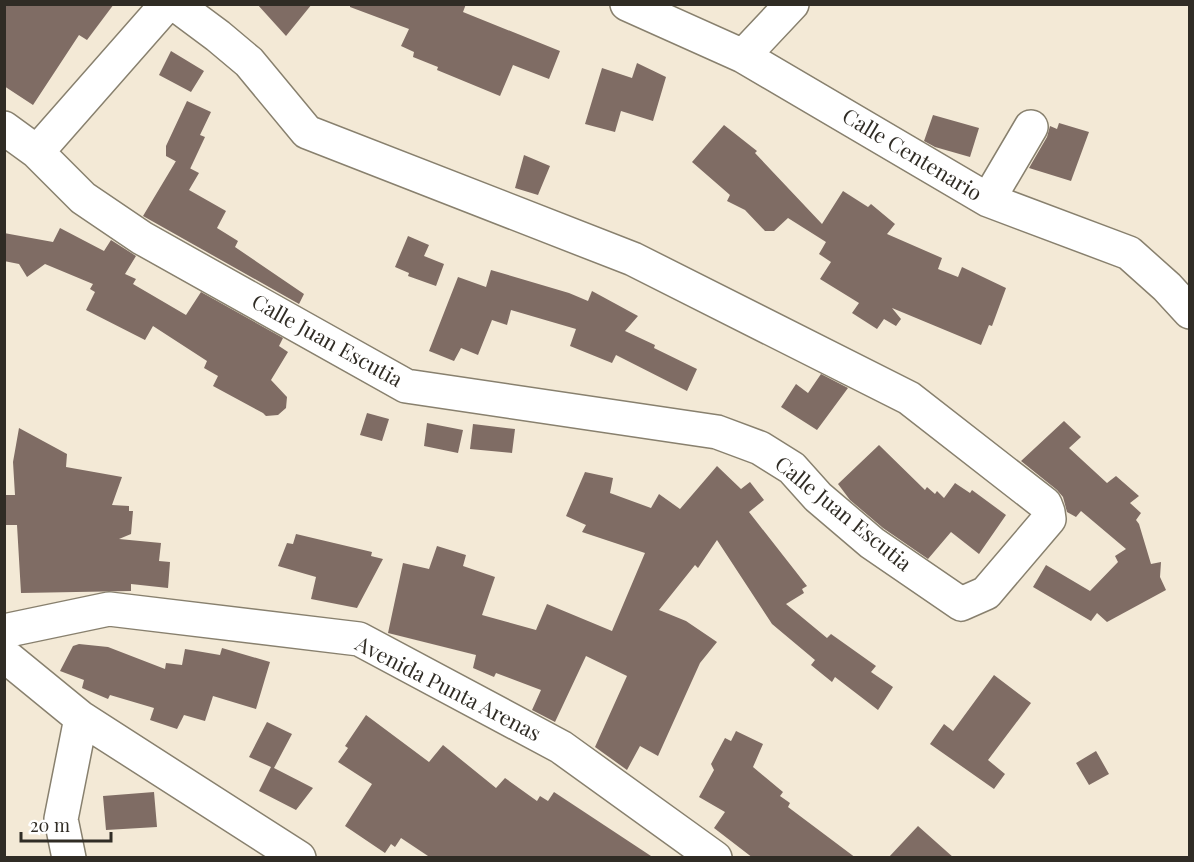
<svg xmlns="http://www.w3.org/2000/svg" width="1194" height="862" font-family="'Playfair Display',serif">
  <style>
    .building { fill: #7f6c64 }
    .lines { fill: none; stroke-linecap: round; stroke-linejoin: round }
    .minor-casing { stroke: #88806e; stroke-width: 36 }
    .minor { stroke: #fff; stroke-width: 33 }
    .labels { text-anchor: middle; stroke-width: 6; stroke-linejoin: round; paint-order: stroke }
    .street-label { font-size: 21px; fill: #302c25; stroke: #fff }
  </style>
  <rect width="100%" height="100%" fill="#f3e9d6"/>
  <!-- building -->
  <path class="building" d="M 4,4 L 114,4 L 87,40 L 79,35 L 33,105 L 4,86 Z
    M 257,4 L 312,4 L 286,36 Z
    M 350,4 L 466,4 L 463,12 L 560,51 L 549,79 L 513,65 L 500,96 L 437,70 L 438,67 L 413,57 L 414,52 L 401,46 L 409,29 L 350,7 Z
    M 171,51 L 204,71 L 191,92 L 159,75 Z
    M 637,63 L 666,77 L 653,121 L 621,111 L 615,132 L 585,124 L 602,68 L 632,78 Z
    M 187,101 L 211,112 L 200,135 L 205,137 L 190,169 L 166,156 L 166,146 Z
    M 933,115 L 979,128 L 970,157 L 935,147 L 924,141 Z
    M 1059,123 L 1089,132 L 1071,181 L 1029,168 L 1047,137 L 1050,126 L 1057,129 Z
    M 724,125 L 757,151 L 755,153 L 822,224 L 843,191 L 868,207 L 871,204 L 895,224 L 887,234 L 942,258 L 938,269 L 958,277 L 962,267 L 1006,288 L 992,326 L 989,325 L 981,345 L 892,308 L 901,319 L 896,326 L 884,319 L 877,329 L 852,313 L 859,303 L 820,279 L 831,262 L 819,254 L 826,242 L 788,218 L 774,231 L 765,231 L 745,210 L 727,201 L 730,195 L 692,162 Z
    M 524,155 L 550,166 L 538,195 L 515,188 Z
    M 176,161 L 199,173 L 189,190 L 226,211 L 217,228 L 238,241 L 235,247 L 304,294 L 299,304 L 143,216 Z
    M 60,228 L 104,251 L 111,240 L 136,256 L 125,274 L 136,279 L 133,284 L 186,315 L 201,292 L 283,338 L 279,346 L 288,352 L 271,380 L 287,397 L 286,408 L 278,415 L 266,416 L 263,413 L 213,386 L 218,376 L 204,368 L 207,361 L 153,326 L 145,340 L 86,310 L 95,292 L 90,289 L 93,284 L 45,264 L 27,277 L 19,264 L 4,261 L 4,233 L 53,242 Z
    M 408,236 L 429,245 L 424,256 L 444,264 L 436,286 L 408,276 L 409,273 L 395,267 Z
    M 491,270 L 569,293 L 588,301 L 592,291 L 638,316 L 625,331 L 655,345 L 654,348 L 697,369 L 687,391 L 616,355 L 612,363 L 570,346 L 576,329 L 511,310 L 507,325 L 492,320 L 478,355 L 461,348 L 454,361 L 429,351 L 458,277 L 486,287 Z
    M 821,374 L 848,388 L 817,430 L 781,407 L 796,384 L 808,393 Z
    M 367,413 L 389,419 L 382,441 L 360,435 Z
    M 1064,421 L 1081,437 L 1069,448 L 1107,483 L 1116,476 L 1139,496 L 1130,503 L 1141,513 L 1136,520 L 1139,524 L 1151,564 L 1161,562 L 1160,577 L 1166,590 L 1107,622 L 1097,613 L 1091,621 L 1033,587 L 1046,565 L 1090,591 L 1118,562 L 1115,556 L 1126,549 L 1081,511 L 1076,517 L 1067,512 L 1063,497 L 1057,490 L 1021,461 Z
    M 427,423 L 463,430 L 458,453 L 424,446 Z
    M 473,424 L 515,429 L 512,453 L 470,449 Z
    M 19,428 L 67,454 L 66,467 L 122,477 L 112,505 L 129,506 L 129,511 L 133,511 L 131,534 L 119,539 L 161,543 L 159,561 L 170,562 L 168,588 L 131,584 L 131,591 L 21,593 L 17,525 L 4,525 L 4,495 L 15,495 L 13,462 Z
    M 879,445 L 925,490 L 927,487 L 935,494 L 937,491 L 944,498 L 955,483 L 970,493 L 972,490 L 1006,515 L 979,554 L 951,532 L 928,559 L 883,528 L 850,500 L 838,484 Z
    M 717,466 L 741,489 L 750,482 L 764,500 L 749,512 L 807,586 L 802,589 L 804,593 L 786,604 L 827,638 L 831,634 L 876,666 L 871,672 L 893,687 L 878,710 L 835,677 L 832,682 L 811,665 L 815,660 L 772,624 L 717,540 L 698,568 L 695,565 L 659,610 L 686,621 L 717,642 L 700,663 L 658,756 L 640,746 L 627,770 L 595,747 L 627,676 L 586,656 L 555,722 L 532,710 L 541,690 L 496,673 L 494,677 L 473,668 L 476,655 L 388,633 L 403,563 L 429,569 L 437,546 L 466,555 L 463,566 L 495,577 L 482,615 L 536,630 L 547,604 L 612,631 L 645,553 L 582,532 L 586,525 L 566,516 L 585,472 L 613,478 L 610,493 L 651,508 L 659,494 L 680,509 Z
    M 296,534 L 372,552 L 371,556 L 383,559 L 357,608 L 311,599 L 316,577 L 278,566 L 287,543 L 293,544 Z
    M 79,644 L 108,647 L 165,669 L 166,663 L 182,665 L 185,649 L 220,655 L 222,648 L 270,662 L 256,709 L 213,696 L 205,721 L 184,715 L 177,729 L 150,720 L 154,708 L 110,695 L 108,699 L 82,688 L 84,680 L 60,671 L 73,646 Z
    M 994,675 L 1031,703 L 988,760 L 1005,774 L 994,789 L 930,744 L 944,724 L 953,731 Z
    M 366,715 L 429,762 L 443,745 L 496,788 L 505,778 L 537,801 L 540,796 L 548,801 L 554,792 L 654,858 L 431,858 L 401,838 L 395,847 L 391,844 L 385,853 L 345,826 L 372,784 L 338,762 L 348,748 L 345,746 Z
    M 267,722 L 292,734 L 274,768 L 313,788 L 296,810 L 259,791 L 271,767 L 249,757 Z
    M 736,731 L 763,744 L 753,767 L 783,792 L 780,796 L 790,803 L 788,807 L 856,858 L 753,858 L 714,828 L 725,812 L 699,797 L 714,770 L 711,764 L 725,738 L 731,741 Z
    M 1096,751 L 1109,774 L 1089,785 L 1076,763 Z
    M 154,792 L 157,827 L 106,830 L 103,796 Z
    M 918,826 L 954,858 L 888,858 Z"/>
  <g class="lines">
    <!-- minor casing -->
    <g class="minor-casing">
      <path id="minor" d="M 627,4 L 743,56 L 988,200 L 1129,253 L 1167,287 L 1190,312
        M 743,56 L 792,4
        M 4,128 L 37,152 L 83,198 L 142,238 L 406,386 L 717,432 L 760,448 L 792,468 L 818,497 L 872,543 L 961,604 L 986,593 L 1049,519 L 1048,512 L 1045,504 L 909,398 L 633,259 L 307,132 L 249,62 L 218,36 L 175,4
        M 37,152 L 167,4
        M 988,200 L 1031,127
        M 4,631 L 109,609 L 359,639 L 561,747 L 715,858
        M 4,655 L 81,718 L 299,858
        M 69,858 L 61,819 L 81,718"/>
    </g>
    <!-- minor -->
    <use href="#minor" class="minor"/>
  </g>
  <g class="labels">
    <!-- street labels -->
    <g class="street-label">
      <text transform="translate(912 155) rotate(31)" y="7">Calle Centenario</text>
      <text transform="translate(327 341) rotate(29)" y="7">Calle Juan Escutia</text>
      <text transform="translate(843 514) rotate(39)" y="7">Calle Juan Escutia</text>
      <text transform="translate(448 689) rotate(27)" y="7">Avenida Punta Arenas</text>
    </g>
  </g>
  <!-- border -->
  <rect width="1194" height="862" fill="none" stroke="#302c25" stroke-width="12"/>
  <!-- scale -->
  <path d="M21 832v9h90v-9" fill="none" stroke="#302c25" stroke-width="3"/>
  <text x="30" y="832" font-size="18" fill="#302c25" stroke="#ffffff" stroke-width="4.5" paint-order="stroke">20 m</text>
</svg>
